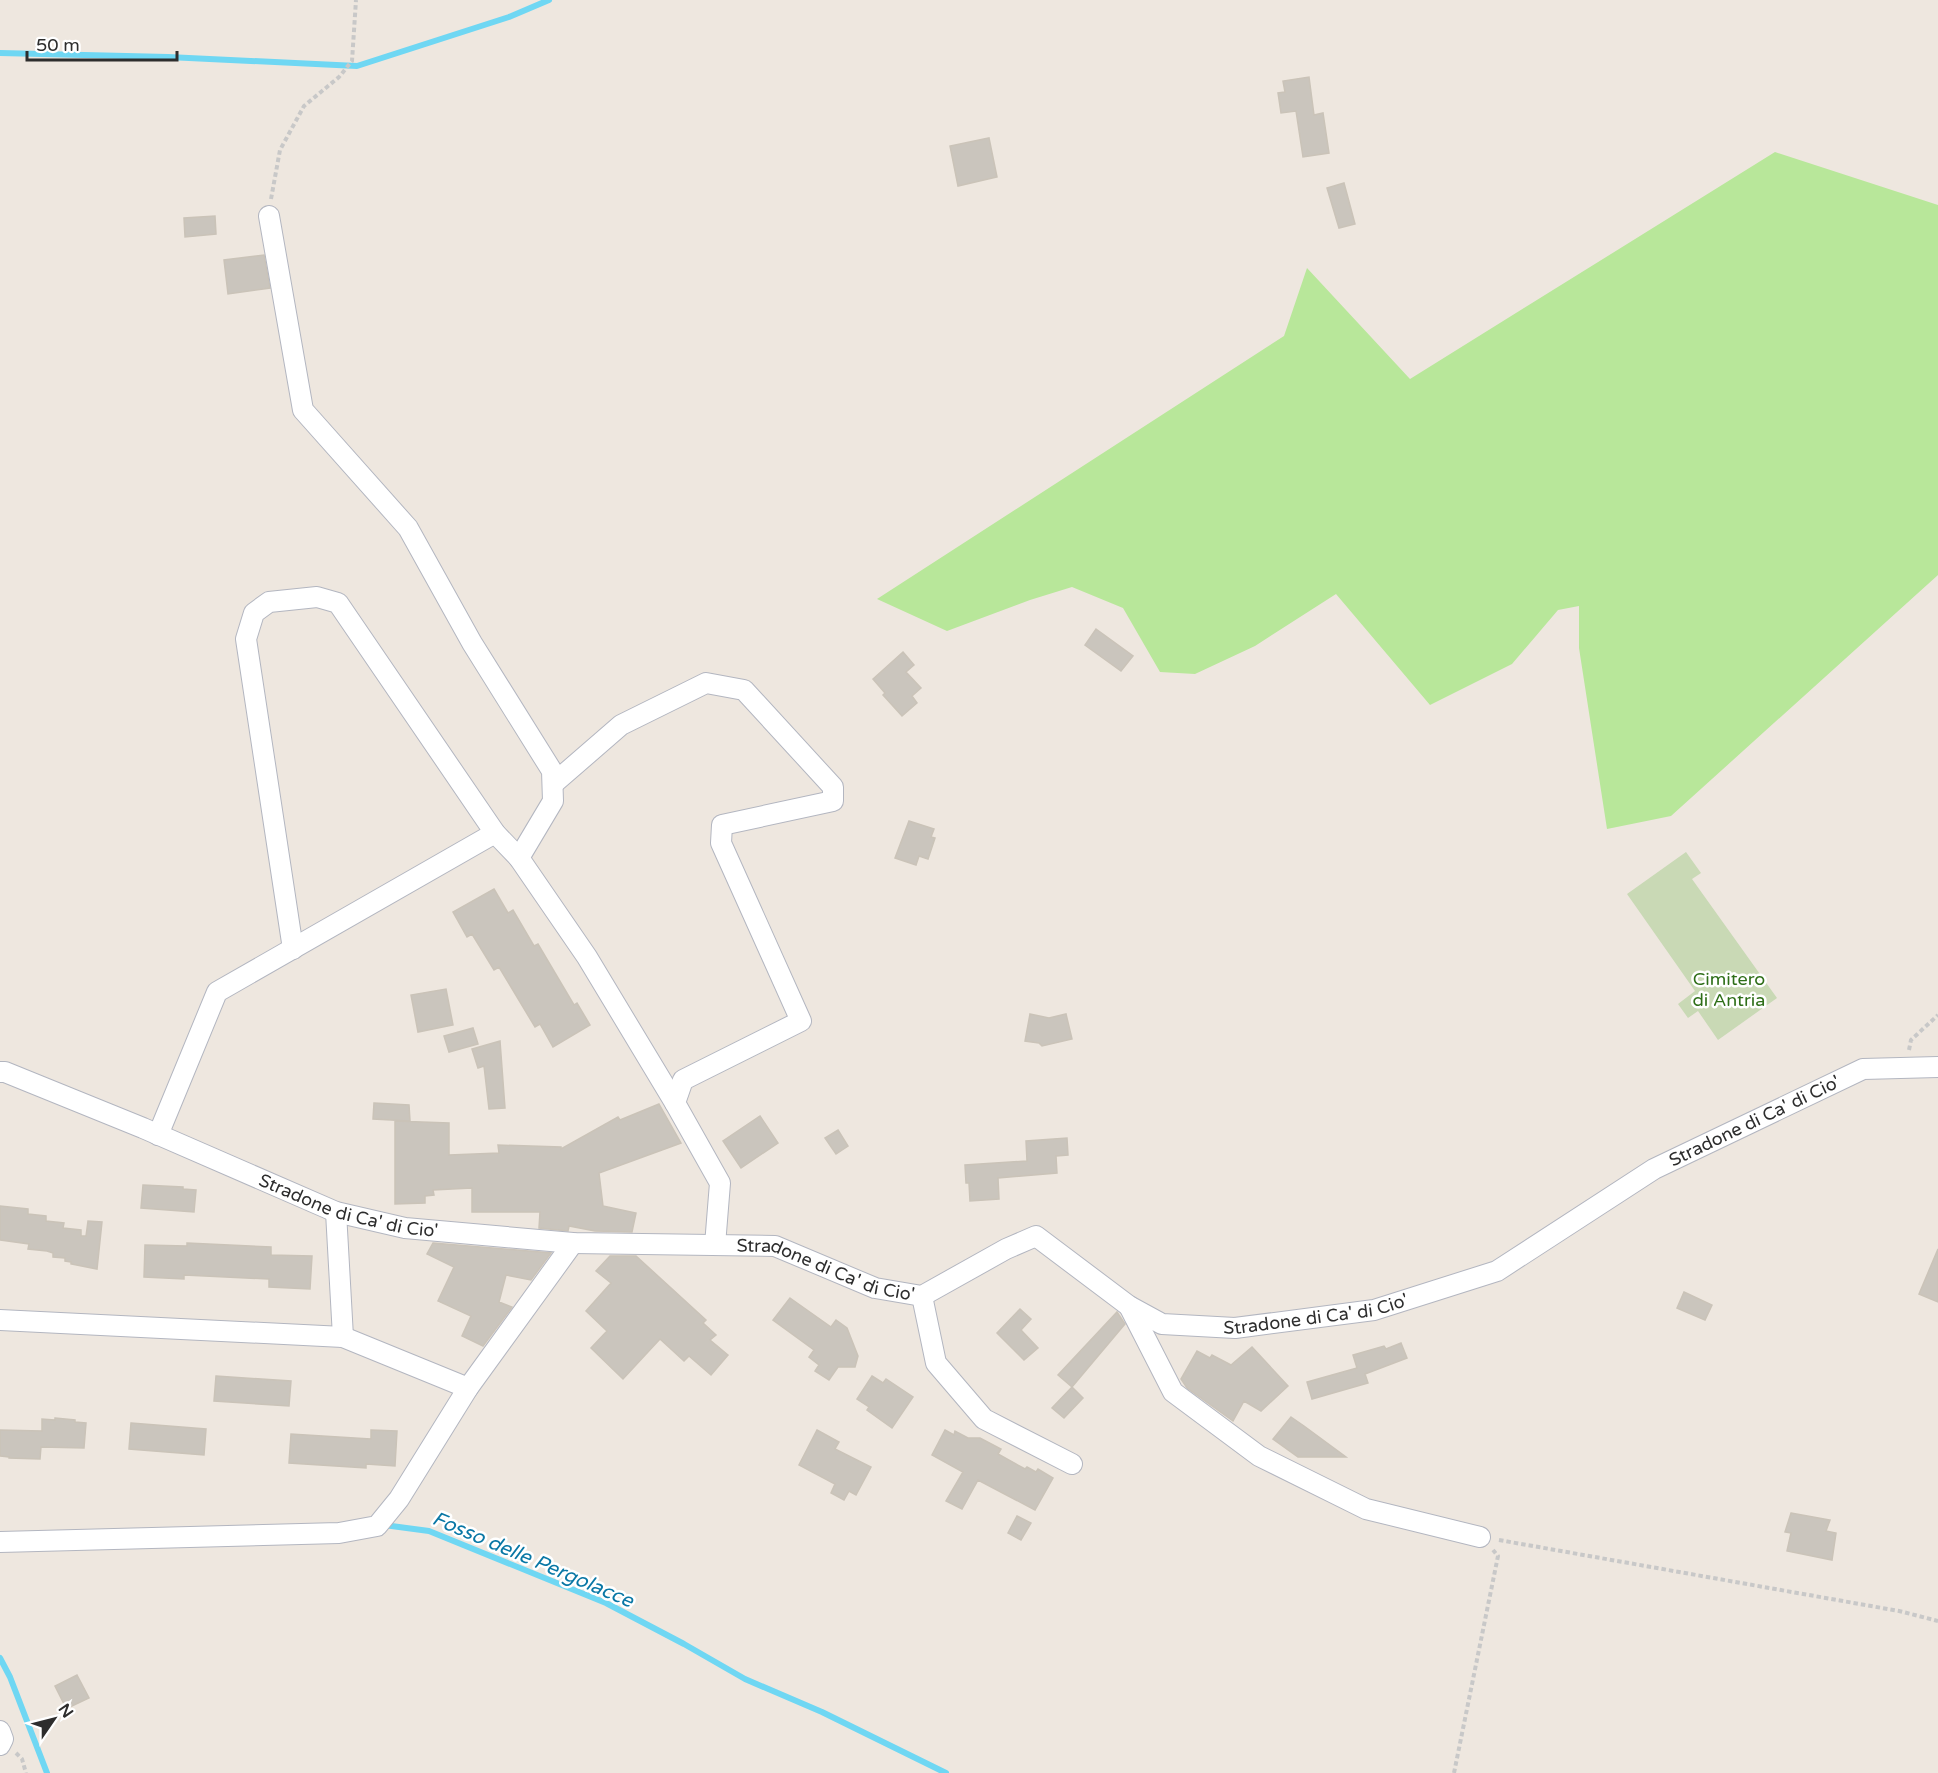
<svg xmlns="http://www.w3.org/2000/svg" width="1938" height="1773" font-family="'Varela Round',sans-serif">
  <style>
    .green { fill: #b8e79a }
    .cemetery { fill: #c9d9b5 }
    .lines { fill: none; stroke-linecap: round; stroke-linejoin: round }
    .stream { stroke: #6fd7f3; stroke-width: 6 }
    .building { fill: #cac5bd; stroke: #cac3b8; stroke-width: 1.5 }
    .street-casing { stroke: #b3b6c0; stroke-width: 22 }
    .path { stroke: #c8c8c8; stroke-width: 4; stroke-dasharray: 4.5 3; stroke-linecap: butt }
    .street { stroke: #fff; stroke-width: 20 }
    .labels { text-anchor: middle; stroke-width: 5; stroke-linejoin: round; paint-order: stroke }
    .park-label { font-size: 18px; fill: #2e6e18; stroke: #fff }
    .street-label { font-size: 18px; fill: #2d2d2d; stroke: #fff }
    .water-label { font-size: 20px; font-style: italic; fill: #0977a5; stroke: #fff }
  </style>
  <rect width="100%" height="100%" fill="#eee7df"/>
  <!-- green -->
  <path class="green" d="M 1775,152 L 1938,205 L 1938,575 L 1671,816 L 1607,829 L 1579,648 L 1579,606 L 1558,610 L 1512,664 L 1430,705 L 1336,594 L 1255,646 L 1195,674 L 1160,672 L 1123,608 L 1072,587 L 1030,600 L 947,631 L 877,599 L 1284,336 L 1307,268 L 1410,379 Z"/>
  <!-- cemetery -->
  <path class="cemetery" d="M 1686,852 L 1701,873 L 1692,879 L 1777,998 L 1718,1040 L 1698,1011 L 1688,1018 L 1678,1004 L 1695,991 L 1627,894 Z"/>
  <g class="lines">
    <!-- stream -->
    <path class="stream" d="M 0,53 L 168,57 L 357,66 L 509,17 L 549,0
      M 384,1525 L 429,1531 L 606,1603 L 684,1644 L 745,1679 L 822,1712 L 946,1773
      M 0,1658 L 10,1677 L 47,1773"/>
  </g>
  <!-- building -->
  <path class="building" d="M 1309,77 L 1314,115 L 1323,113 L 1329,153 L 1303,157 L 1296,111 L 1281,113 L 1278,93 L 1285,92 L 1283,81 Z
    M 989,138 L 997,177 L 958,186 L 950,146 Z
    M 1344,183 L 1355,224 L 1339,228 L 1327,188 Z
    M 215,216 L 216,234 L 185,237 L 184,218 Z
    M 264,255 L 270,288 L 228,294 L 224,260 Z
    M 1096,629 L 1133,656 L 1121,671 L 1085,645 Z
    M 903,652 L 914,665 L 906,672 L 921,688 L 912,696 L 917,703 L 902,716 L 883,695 L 885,693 L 873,679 Z
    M 909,821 L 934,829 L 931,837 L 935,838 L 928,859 L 919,856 L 916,865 L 895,858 Z
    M 494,889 L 508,913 L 513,910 L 534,946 L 538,944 L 574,1005 L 577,1003 L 590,1025 L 553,1047 L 540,1024 L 535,1027 L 499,967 L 494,970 L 472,934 L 467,937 L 453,912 Z
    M 446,989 L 453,1025 L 418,1032 L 411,995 Z
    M 1030,1014 L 1049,1018 L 1066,1014 L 1072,1039 L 1042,1046 L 1039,1043 L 1025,1041 Z
    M 473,1028 L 478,1044 L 449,1052 L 444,1036 Z
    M 500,1041 L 505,1108 L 489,1109 L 484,1066 L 478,1068 L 472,1049 Z
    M 374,1103 L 409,1105 L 410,1121 L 373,1119 Z
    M 659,1104 L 681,1143 L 599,1173 L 603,1206 L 636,1213 L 632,1232 L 595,1231 L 569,1226 L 568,1231 L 539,1228 L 540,1212 L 472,1212 L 472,1188 L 433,1190 L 434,1195 L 425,1196 L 425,1203 L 395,1204 L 395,1121 L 449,1123 L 449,1155 L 499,1153 L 498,1145 L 561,1147 L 561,1149 L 618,1117 L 620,1120 Z
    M 760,1116 L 778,1143 L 741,1168 L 723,1141 Z
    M 838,1130 L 848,1146 L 836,1154 L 825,1138 Z
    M 1067,1138 L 1068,1155 L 1056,1156 L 1057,1173 L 998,1178 L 999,1199 L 970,1201 L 969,1183 L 966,1183 L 965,1165 L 1027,1161 L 1026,1141 Z
    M 143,1185 L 183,1187 L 183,1189 L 196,1190 L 194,1212 L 141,1208 Z
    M 0,1206 L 28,1209 L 28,1214 L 46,1216 L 46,1221 L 64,1223 L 63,1228 L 81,1230 L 81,1236 L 86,1236 L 88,1221 L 102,1222 L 97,1269 L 71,1264 L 71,1262 L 65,1261 L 65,1258 L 53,1257 L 53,1253 L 47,1251 L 28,1249 L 29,1244 L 0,1240 Z
    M 187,1243 L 271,1247 L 271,1255 L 312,1256 L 310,1289 L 269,1287 L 269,1279 L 184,1275 L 184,1279 L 144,1277 L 145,1245 L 187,1246 Z
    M 433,1243 L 551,1253 L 531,1280 L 506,1275 L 499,1302 L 512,1307 L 483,1346 L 462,1336 L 471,1316 L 438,1301 L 454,1267 L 427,1254 Z
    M 1938,1249 L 1938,1302 L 1919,1294 Z
    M 610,1256 L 636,1256 L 706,1320 L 703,1323 L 716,1335 L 710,1340 L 728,1355 L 711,1375 L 689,1356 L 684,1361 L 660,1339 L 623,1379 L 591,1348 L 607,1331 L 586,1311 L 611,1283 L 596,1271 Z
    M 1684,1292 L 1712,1305 L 1705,1320 L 1677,1308 Z
    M 790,1298 L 831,1327 L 836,1320 L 847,1328 L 858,1356 L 855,1367 L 838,1367 L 829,1380 L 815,1371 L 819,1365 L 809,1357 L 814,1350 L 773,1320 Z
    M 1020,1309 L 1031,1319 L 1021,1330 L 1038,1348 L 1024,1360 L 997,1333 Z
    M 1117,1312 L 1125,1324 L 1072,1387 L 1058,1375 Z
    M 1401,1343 L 1407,1358 L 1365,1374 L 1368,1383 L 1312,1399 L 1307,1382 L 1357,1368 L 1353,1355 L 1384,1346 L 1386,1349 Z
    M 1252,1347 L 1288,1386 L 1261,1411 L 1244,1401 L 1233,1421 L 1187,1388 L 1181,1379 L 1197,1351 L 1210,1358 L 1212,1355 L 1231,1365 Z
    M 216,1376 L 291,1381 L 289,1406 L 214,1401 Z
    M 872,1376 L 883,1383 L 886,1379 L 913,1397 L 892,1428 L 867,1410 L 869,1407 L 857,1399 Z
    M 1072,1387 L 1083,1398 L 1064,1418 L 1052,1408 Z
    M 1291,1417 L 1304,1426 L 1346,1457 L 1298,1457 L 1273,1439 Z
    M 55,1418 L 75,1420 L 75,1422 L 86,1423 L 84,1448 L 41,1447 L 40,1459 L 9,1458 L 9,1457 L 0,1456 L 0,1430 L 42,1431 L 42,1419 L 55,1420 Z
    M 131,1423 L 206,1429 L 204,1455 L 129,1449 Z
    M 371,1430 L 397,1431 L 395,1466 L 366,1464 L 366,1468 L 289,1463 L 291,1434 L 371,1439 Z
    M 817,1430 L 839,1442 L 835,1449 L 871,1467 L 856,1495 L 849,1491 L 844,1500 L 831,1493 L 835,1484 L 799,1465 Z
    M 945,1430 L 954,1435 L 955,1431 L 968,1438 L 980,1438 L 1001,1449 L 998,1454 L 1025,1469 L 1027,1467 L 1036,1472 L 1038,1469 L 1053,1478 L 1035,1510 L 978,1480 L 962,1509 L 946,1501 L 963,1472 L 932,1455 Z
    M 1791,1513 L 1830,1520 L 1826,1531 L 1836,1533 L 1832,1560 L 1787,1551 L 1791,1533 L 1785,1532 Z
    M 1017,1516 L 1031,1523 L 1021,1540 L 1008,1533 Z
    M 77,1675 L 89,1698 L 72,1706 L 65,1706 L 55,1686 Z"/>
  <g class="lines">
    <!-- street casing -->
    <g class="street-casing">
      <g id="street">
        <path d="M 269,216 L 303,410 L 408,528 L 472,643 L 552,771 L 553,801 L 519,858"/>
        <path d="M 553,784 L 621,725 L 706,683 L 744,690 L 833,787 L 833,801 L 722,825 L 721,843 L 801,1021 L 683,1080 L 675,1103 L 720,1183 L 715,1245"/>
        <path d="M 293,949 L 246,639 L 254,613 L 269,602 L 317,597 L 338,603 L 495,833 L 519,858 L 587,957 L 675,1103"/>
        <path id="s1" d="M 0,1072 L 5,1072 L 143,1128 L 336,1212 L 405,1228 L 573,1243 L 775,1246 L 875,1288 L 922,1296 L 1006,1249 L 1036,1236 L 1129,1306 L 1162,1324 L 1235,1328 L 1374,1310 L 1497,1271 L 1654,1169 L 1863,1069 L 1938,1067"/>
        <path d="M 158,1135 L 217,992 L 495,833"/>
        <path d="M 336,1212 L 343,1337"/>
        <path d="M 922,1296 L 936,1363 L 984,1419 L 1072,1464"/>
        <path d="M 1129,1306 L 1173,1392 L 1259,1456 L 1366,1509 L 1480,1537"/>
        <path d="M 0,1320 L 343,1337 L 468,1388"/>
        <path d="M 0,1542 L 339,1533 L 377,1526 L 399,1499 L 468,1388 L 573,1243"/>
        <path d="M 0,1731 L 3,1739 L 0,1745"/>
      </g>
    </g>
    <!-- path -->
    <path class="path" d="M 271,199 L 280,150 L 304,106 L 339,77 L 352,61 L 356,0
      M 1909,1050 L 1911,1040 L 1938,1015
      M 1499,1540 L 1899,1611 L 1938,1621
      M 16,1753 L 22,1759 L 26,1773
      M 1454,1773 L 1498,1556 L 1493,1550"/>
    <!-- street -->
    <use href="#street" class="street"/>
  </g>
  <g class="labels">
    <!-- park labels -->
    <g class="park-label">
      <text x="1729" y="985">Cimitero<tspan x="1729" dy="21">di Antria</tspan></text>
    </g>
    <!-- street labels -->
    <g class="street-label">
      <text dy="6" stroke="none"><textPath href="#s1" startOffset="1886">Stradone di Ca' di Cio'</textPath></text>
      <text dy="6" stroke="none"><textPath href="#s1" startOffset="375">Stradone di Ca' di Cio'</textPath></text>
      <text dy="6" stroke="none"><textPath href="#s1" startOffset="861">Stradone di Ca' di Cio'</textPath></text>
      <text dy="6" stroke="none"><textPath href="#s1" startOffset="1400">Stradone di Ca' di Cio'</textPath></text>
    </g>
    <!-- water labels -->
    <g class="water-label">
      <text transform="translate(533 1559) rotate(23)" y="7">Fosso delle Pergolacce</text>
    </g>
  </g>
  <!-- north arrow -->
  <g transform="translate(54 1719) rotate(55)" stroke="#ffffff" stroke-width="4.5" paint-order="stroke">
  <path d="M0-4.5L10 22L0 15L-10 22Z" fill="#2d2d2d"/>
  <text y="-9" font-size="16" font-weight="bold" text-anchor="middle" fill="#2d2d2d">N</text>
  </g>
  <!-- scale -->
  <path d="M27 51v9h150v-9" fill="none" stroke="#2d2d2d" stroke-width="3"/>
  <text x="36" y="51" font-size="18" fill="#2d2d2d" stroke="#ffffff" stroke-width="4.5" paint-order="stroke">50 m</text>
</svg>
